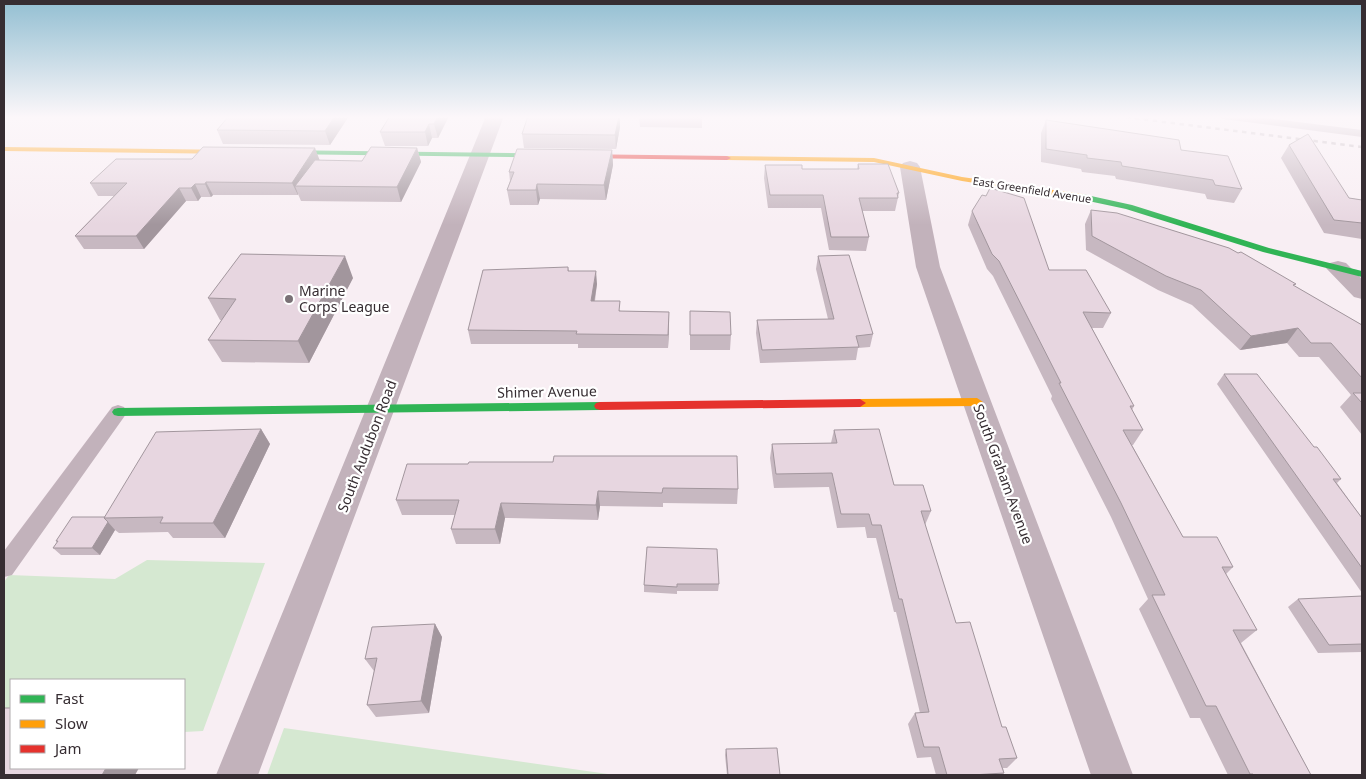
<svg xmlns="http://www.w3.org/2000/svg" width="1366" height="779" font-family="'Noto Sans',sans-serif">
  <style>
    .green { fill: #d5e8d1 }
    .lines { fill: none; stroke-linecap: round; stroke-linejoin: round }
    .lane { fill: #c2b2bb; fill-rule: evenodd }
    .street { fill: #c2b2bb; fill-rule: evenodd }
    .fast { fill: #30b455; fill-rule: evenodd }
    .slow { fill: #ff9f0a; fill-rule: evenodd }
    .jam { fill: #e5322d; fill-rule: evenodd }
    .rail { stroke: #bdb2b8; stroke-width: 2.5; stroke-dasharray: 4.5 4.5; stroke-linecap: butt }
    .wall { fill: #c7b8c1 }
    .shaded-wall { fill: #a2969d }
    .building { fill: #e7d6e0; stroke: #a2969d }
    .poi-dot { fill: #7a7176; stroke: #fff; stroke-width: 2 }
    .labels { text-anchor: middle; stroke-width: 4.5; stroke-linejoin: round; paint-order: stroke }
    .far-street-label { font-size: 11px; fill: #362d32; stroke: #fff }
    .poi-label { font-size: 14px; fill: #362d32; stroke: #fff; text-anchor: start }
    .street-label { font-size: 14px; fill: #362d32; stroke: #fff }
  </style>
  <rect width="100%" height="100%" fill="#f8eef3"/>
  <!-- green -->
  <path class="green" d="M 147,560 L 265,563 L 203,731 L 184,732 L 184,680 L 11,680 L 11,725 L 4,725 L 4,582 L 9,575 L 115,579 Z
    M 284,728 L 615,775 L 267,775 Z"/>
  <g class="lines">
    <!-- lane -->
    <path class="lane" d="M 1217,116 L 1250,116 L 1362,130 L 1362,137 L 1223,119 Z
      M 118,405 L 124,407 L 127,412 L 124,417 L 12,575 L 4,577 L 4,551 L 112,407 Z"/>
    <!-- street -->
    <path class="street" d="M 486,116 L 504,116 L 258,775 L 216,775 Z
      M 910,161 L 917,163 L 920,167 L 940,267 L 1133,775 L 1091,775 L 916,267 L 900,167 L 903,163 Z
      M 1338,261 L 1346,263 L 1362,279 L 1362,299 L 1354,297 L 1326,268 L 1330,263 Z"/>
    <!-- fast -->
    <path class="fast" d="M 277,150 L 577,154 L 581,156 L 577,158 L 280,154 L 277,154 Z
      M 1082,194 L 1132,205 L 1269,248 L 1362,271 L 1362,277 L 1263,252 L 1126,209 L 1079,199 L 1079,195 Z
      M 600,402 L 604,403 L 606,406 L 604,409 L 600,410 L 118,416 L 114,415 L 112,412 L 114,409 L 118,408 Z"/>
    <!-- slow -->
    <path class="slow" d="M 4,147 L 237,150 L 241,152 L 237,154 L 4,151 Z
      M 724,156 L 874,158 L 962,177 L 1082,194 L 1086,197 L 1082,200 L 962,181 L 874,162 L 727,160 L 724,160 Z
      M 977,398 L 983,402 L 977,406 L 860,407 L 854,403 L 860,399 Z"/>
    <!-- jam -->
    <path class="jam" d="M 574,154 L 727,156 L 731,158 L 727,160 L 577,158 L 574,158 Z
      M 860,399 L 866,403 L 860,407 L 600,410 L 596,409 L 594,406 L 596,403 L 600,402 Z"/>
    <!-- rail -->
    <path class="rail" d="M 1117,116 L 1362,147"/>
  </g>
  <!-- wall -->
  <path class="wall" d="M 229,116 L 349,116 L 330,145 L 223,144 L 217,130 Z
    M 390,116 L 449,116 L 438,138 L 432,138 L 428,146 L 385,146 L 380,132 Z
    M 528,116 L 620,116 L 620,127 L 616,149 L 524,148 L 522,134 Z
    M 639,116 L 702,116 L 702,128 L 640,127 Z
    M 1046,120 L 1181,150 L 1242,189 L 1234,203 L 1207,199 L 1205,194 L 1116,179 L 1115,176 L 1082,172 L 1081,169 L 1041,162 L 1041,133 Z
    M 1289,145 L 1349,198 L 1362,200 L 1362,239 L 1324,233 L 1281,158 Z
    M 417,148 L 421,162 L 401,202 L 301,201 L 298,194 L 298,195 L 213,195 L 211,197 L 201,197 L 198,201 L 186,201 L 144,249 L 84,249 L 75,236 L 114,196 L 98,196 L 90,183 L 320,160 L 362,161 Z
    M 612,150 L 613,165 L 606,200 L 540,199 L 538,205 L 510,205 L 507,190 L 510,181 L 509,172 Z
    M 858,164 L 899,193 L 895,211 L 862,211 L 869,237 L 866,251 L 829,250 L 821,208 L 768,208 L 764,178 L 765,165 L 802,169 L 857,169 Z
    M 1091,210 L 1294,286 L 1362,325 L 1362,435 L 1340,407 L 1351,395 L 1319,357 L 1299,357 L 1287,343 L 1240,350 L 1192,305 L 1158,290 L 1086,250 L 1085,224 Z
    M 972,211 L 1049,270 L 1111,313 L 1103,328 L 1092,328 L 1134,406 L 1132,410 L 1143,430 L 1133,445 L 1132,445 L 1183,537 L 1233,567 L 1226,574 L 1257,630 L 1241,643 L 1311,775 L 1228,775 L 1200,718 L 1190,718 L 1139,609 L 1148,599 L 1111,517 L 1051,399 L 1052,396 L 993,276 L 987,269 L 968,225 Z
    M 818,256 L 873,334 L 870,347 L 858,348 L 856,360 L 760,363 L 756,333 L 757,320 L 828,319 L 816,269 Z
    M 568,267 L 569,271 L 597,284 L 595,301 L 621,311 L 669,312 L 669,325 L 668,348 L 578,348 L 578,344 L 471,344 L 468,330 Z
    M 353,278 L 309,363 L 222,362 L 208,340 L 222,320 L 220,320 L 208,298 Z
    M 690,311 L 731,335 L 730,350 L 690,350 Z
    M 1224,374 L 1314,447 L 1341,479 L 1337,483 L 1362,518 L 1362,593 L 1217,384 Z
    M 261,429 L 270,444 L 225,538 L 173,538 L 168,532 L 119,533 L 115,530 L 100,555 L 61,555 L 53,548 L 57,542 L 56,541 L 105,517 Z
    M 834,430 L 894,485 L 931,511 L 925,525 L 956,623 L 1002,727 L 1017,758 L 1007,768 L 1003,768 L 1004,773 L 1002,775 L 936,775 L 931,757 L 917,758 L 908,724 L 915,713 L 920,713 L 896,612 L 894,612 L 876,538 L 867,538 L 865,527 L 837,528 L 829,487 L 774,488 L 770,458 L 772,444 L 831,443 Z
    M 553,462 L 738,489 L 737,504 L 663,503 L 663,507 L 600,506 L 598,520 L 505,518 L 500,544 L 456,544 L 451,529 L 455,515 L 402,515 L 396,500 L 468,464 Z
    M 647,547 L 719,584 L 718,591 L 677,591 L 677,594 L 644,592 L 644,585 Z
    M 1362,596 L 1362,652 L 1318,653 L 1288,607 L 1298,599 Z
    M 435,624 L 442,637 L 429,713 L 376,717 L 367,705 L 374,671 L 365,659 Z
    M 726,749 L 780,775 L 727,775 L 725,755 Z"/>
  <!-- shaded-wall -->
  <path class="shaded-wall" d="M 335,116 L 349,116 L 330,145 L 325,131 Z
    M 438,116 L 449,116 L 438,138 L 434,124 Z
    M 619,116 L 620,116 L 620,127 L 616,149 L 615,135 Z
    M 429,124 L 432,138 L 428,146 L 425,132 Z
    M 315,148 L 320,161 L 295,186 L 298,194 L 298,195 L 292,183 Z
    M 417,148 L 421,162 L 401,202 L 397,187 Z
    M 612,150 L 613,165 L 606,200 L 604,185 Z
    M 206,182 L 213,195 L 211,197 L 205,184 Z
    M 195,184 L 201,197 L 198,201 L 191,188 Z
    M 537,184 L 540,199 L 538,205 L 536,190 Z
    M 179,188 L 186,201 L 144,249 L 136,236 Z
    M 345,256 L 353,278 L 309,363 L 298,341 Z
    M 596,271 L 597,284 L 592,315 L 591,301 Z
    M 669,312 L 669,325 L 668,348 L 668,335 Z
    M 1298,328 L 1287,343 L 1240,350 L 1251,336 Z
    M 261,429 L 270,444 L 225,538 L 213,523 Z
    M 598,491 L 600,506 L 598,520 L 596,505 Z
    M 501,503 L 505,518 L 500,544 L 495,529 Z
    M 108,522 L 115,530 L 100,555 L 92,548 Z
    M 435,624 L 442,637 L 429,713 L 421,701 Z
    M 106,768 L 139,768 L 135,775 L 102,775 Z"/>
  <!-- building -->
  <path class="building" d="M 229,116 L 335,116 L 325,131 L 217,130 Z
    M 390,116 L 438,116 L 434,124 L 429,124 L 425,132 L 380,132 Z
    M 528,116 L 619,116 L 615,135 L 522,134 Z
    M 665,116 L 702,116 L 702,117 Z
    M 1046,120 L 1179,140 L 1181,150 L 1228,156 L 1242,189 L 1215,185 L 1213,180 L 1122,166 L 1121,162 L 1087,158 L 1087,155 L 1046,149 Z
    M 1308,134 L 1349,198 L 1362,200 L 1362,223 L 1334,220 L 1289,145 Z
    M 203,147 L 315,148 L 292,183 L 206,182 L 205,184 L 195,184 L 191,188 L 179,188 L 136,236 L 75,236 L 127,183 L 90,183 L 116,159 L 192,159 Z
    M 371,147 L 417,148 L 397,187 L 295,186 L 315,160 L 362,161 Z
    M 517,149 L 612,150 L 604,185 L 537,184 L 536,190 L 507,190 L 514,172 L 509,172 Z
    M 858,164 L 888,164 L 899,193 L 897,193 L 898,198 L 859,198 L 869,237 L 831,237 L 823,195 L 770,195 L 765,165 L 802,165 L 802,169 L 859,169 Z
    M 990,188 L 1024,198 L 1049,270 L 1086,270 L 1111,313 L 1083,312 L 1134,406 L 1130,406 L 1143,430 L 1123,430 L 1183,537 L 1217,537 L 1233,567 L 1222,567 L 1257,630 L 1233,630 L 1311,775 L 1253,775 L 1253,774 L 1250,774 L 1216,706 L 1206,706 L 1152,595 L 1165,595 L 1121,503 L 1059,383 L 1061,383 L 999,261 L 992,254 L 972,211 L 982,195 L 986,196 Z
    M 1091,210 L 1117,213 L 1229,248 L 1238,253 L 1241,252 L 1296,284 L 1293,285 L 1362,325 L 1362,335 L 1361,335 L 1362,336 L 1362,378 L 1331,343 L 1311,343 L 1298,328 L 1251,336 L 1201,290 L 1166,276 L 1092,236 Z
    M 241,254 L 345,256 L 298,341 L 208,340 L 236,299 L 208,298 Z
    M 849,255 L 873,334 L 856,336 L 859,347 L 762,350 L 757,320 L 834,319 L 818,256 Z
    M 568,267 L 568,271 L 596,271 L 591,301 L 620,301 L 619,311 L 669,312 L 668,335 L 576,334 L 577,331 L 468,330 L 483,270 Z
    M 690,311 L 730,312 L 731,335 L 690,335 Z
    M 1224,374 L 1257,374 L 1314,447 L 1317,447 L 1341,479 L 1333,479 L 1362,518 L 1362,568 Z
    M 1353,393 L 1362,393 L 1362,403 Z
    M 261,429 L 213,523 L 160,523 L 163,517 L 104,518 L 156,432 Z
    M 879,429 L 894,485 L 923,485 L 931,511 L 921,511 L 956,623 L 970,622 L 1002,727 L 1006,727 L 1017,758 L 999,759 L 1004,773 L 972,775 L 947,775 L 939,747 L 924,747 L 915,713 L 929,712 L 902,599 L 899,599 L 881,525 L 872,525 L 869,514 L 841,514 L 832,473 L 776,474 L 772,444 L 837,443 L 834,430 Z
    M 554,456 L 737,456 L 738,489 L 663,488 L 662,493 L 598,491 L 596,505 L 501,503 L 495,529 L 451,529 L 459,500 L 396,500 L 407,464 L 468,464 L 469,462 L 553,462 Z
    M 72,517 L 105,517 L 104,518 L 108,522 L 92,548 L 53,548 L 58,541 L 56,541 Z
    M 647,547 L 717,549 L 719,584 L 677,584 L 677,587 L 644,585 Z
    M 1362,596 L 1362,644 L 1329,645 L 1298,599 Z
    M 435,624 L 421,701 L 367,705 L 377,658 L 365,659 L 372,627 Z
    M 4,708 L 11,708 L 11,768 L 106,768 L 102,775 L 4,775 Z
    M 777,748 L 780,775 L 728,775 L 726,749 Z"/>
  <!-- sky -->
  <linearGradient id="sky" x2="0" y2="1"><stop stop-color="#93bfd2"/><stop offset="0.52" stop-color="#fcf7fa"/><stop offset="1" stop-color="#fcf7fa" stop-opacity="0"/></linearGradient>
  <rect width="1366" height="225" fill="url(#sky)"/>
  <!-- markers -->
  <circle class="poi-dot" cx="289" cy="299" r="5"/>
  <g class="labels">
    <!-- far-street labels -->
    <g class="far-street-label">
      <text transform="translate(1032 190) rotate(9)" y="4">East Greenfield Avenue</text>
    </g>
    <!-- poi labels -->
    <g class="poi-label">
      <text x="299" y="296">Marine<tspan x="299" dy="16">Corps League</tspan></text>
    </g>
    <!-- street labels -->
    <g class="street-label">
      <text transform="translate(547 392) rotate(-1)" y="5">Shimer Avenue</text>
      <text transform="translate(367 446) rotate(-69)" y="5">South Audubon Road</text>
      <text transform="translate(1003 474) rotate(70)" y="5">South Graham Avenue</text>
    </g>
  </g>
  <!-- border -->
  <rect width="1366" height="779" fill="none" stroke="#362d32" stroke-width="10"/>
  <!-- legend -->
  <rect x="10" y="679" width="175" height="90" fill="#ffffff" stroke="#afabad"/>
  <rect x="20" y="695" width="25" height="8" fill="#30b455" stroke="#afabad"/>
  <text x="55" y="704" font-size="15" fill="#362d32">Fast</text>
  <rect x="20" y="720" width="25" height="8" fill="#ff9f0a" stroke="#afabad"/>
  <text x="55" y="729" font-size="15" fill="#362d32">Slow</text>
  <rect x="20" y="745" width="25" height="8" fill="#e5322d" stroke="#afabad"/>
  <text x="55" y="754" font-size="15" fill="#362d32">Jam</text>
</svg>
